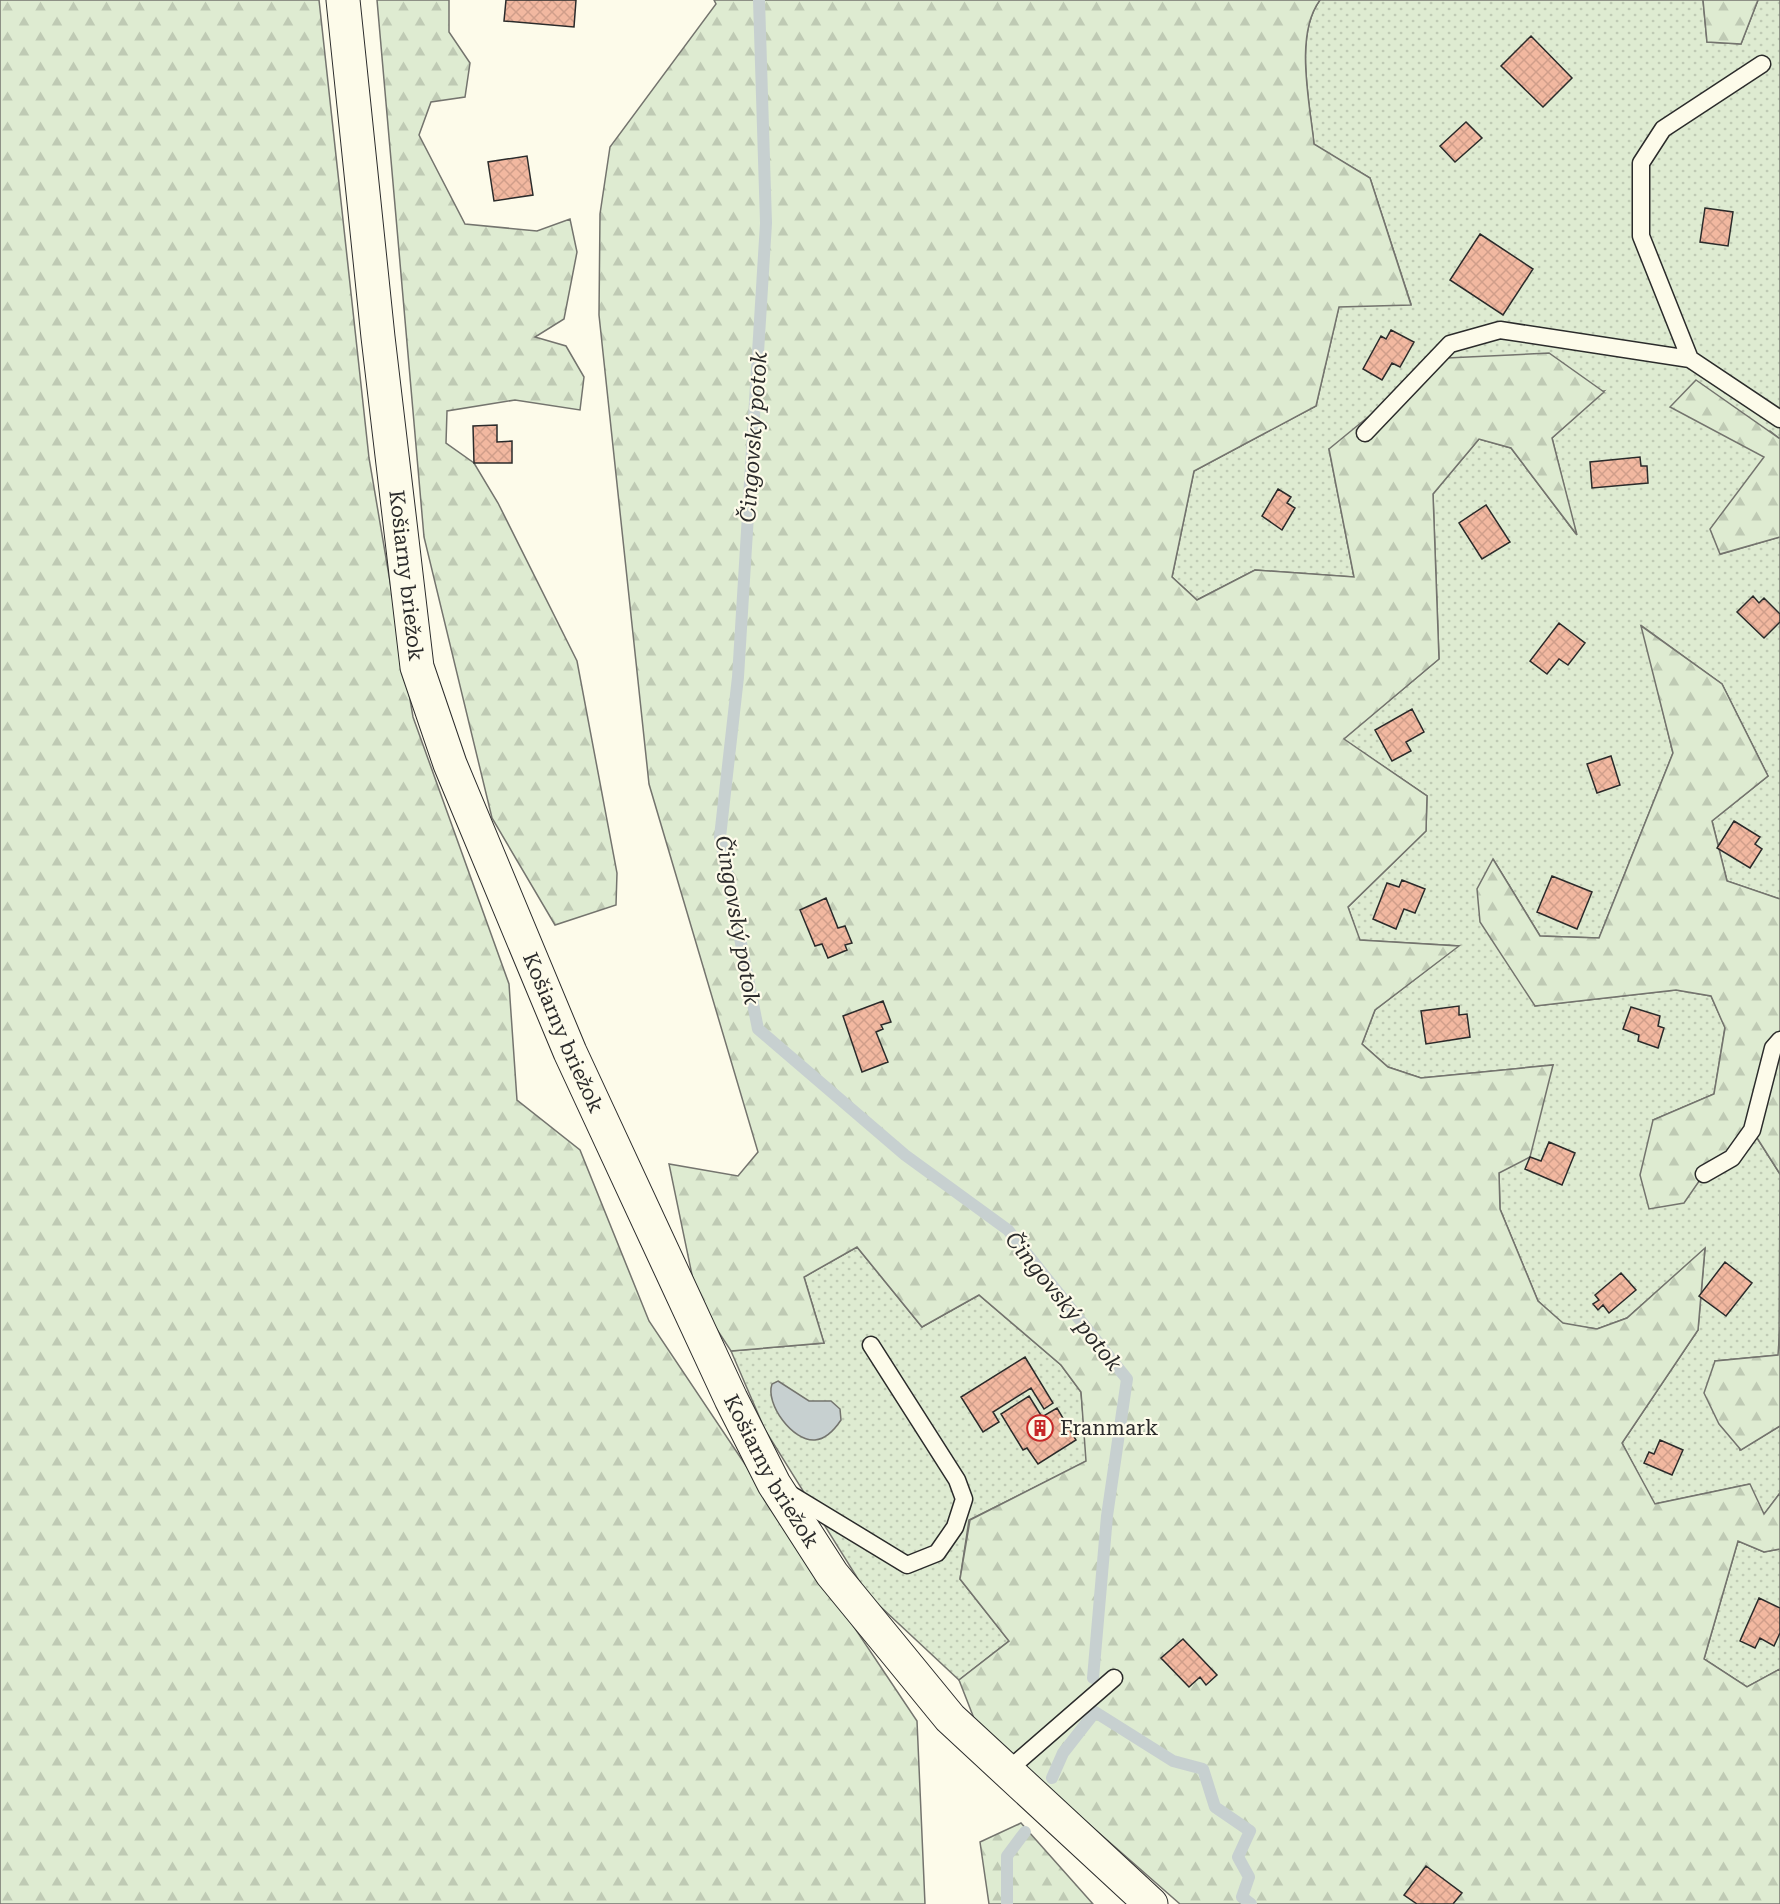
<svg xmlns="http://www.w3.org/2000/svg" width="1780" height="1904" font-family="'Roboto Serif',serif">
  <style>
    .grass { fill: url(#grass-dots); stroke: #74746e; stroke-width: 1.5 }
    .forest { fill: url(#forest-firs); stroke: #74746e; stroke-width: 1.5 }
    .water { fill: #c7d0d0; stroke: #74746e; stroke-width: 1.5 }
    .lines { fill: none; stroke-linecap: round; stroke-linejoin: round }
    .stream { stroke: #c7d0d0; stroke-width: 12 }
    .building { fill: url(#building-cross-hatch); stroke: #2b2b2b; stroke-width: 1.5 }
    .lane-casing { stroke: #2b2b2b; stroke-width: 19 }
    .street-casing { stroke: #2b2b2b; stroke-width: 35 }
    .lane { stroke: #fdfbea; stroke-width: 16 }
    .street { stroke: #fdfbea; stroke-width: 33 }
    .labels { text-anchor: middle; stroke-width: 4.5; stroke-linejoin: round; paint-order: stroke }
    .street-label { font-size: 21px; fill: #2b2b2b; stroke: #fdfbea }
    .poi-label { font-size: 21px; fill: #2b2b2b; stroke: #fdfbea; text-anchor: start }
    .water-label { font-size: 22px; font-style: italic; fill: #2b2b2b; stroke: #fdfbea }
  </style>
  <defs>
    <pattern id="grass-dots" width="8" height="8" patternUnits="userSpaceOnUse" patternTransform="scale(1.5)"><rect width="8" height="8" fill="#deebd1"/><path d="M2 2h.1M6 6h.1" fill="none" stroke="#bfcab4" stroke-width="1.8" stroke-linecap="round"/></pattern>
    <pattern id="forest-firs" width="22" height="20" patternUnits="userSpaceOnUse" patternTransform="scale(1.5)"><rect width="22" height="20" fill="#deebd1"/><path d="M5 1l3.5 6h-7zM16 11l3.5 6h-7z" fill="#bfcab4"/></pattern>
    <pattern id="building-cross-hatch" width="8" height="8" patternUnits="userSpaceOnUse" patternTransform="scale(1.5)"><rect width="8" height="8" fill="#f2b8a0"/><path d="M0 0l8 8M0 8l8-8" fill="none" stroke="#d09e8a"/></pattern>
  </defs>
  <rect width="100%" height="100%" fill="#fdfbea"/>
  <!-- grass -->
  <path class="grass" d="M 1320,0 L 1703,0 L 1707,42 L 1741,44 L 1758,0 L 1780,0 L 1780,439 L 1770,431 L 1764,457 L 1721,554 L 1780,537 L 1780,899 L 1727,881 L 1712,821 L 1768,776 L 1722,684 L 1642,626 L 1673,753 L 1599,938 L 1540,936 L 1493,859 L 1535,1006 L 1676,990 L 1711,996 L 1725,1027 L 1714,1094 L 1653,1120 L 1704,1174 L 1752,1130 L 1780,1174 L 1779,1355 L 1715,1361 L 1740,1450 L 1780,1426 L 1780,1493 L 1764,1515 L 1749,1484 L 1654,1504 L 1622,1443 L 1698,1330 L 1705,1249 L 1627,1318 L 1597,1329 L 1563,1324 L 1538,1301 L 1500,1209 L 1499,1173 L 1553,1065 L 1421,1078 L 1388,1067 L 1362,1044 L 1375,1010 L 1458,946 L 1359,940 L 1348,907 L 1426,831 L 1427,796 L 1343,739 L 1439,659 L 1433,494 L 1479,439 L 1511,448 L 1576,534 L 1552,438 L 1604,391 L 1329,449 L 1354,577 L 1255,570 L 1197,600 L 1172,577 L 1194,471 L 1316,406 L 1339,306 L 1411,304 L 1370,178 L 1314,145 C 1310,103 1294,35 1320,0 Z
    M 857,1247 L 922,1327 L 979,1295 L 1061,1365 L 1081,1392 L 1087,1461 L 969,1520 L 960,1579 L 1009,1641 L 959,1680 L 868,1595 L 765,1430 L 731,1351 L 824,1343 L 804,1277 Z
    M 1738,1541 L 1764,1552 L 1780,1549 L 1780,1669 L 1747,1687 L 1704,1659 Z"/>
  <!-- forest -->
  <path class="forest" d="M 0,0 L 319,0 L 369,458 L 413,717 L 509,984 L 517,1100 L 580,1150 L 649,1321 L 917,1721 L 925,1904 L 0,1904 Z
    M 377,0 L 449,0 L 449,32 L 470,63 L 465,97 L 431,102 L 419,135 L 465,224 L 537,231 L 570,219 L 577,252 L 564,319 L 535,337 L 566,346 L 584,377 L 580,410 L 515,400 L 447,411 L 446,443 L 474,463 L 498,503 L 577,661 L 617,873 L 616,905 L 555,925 L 492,818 L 424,537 Z
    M 714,0 L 1320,0 C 1294,35 1310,103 1314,144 L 1370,178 L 1411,305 L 1339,307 L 1316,406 L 1194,471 L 1172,577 L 1197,600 L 1255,570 L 1354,577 L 1329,449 L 1418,376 L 1447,358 L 1549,353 L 1604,392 L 1552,438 L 1577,535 L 1511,448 L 1479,439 L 1433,494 L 1439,659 L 1344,739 L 1427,796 L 1426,831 L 1348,907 L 1360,940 L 1459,946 L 1375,1010 L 1362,1044 L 1388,1067 L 1421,1078 L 1553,1065 L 1530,1157 L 1499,1173 L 1500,1209 L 1538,1301 L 1563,1323 L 1597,1329 L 1627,1318 L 1705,1248 L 1698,1330 L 1622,1443 L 1655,1504 L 1750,1484 L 1764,1514 L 1780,1493 L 1780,1549 L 1764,1552 L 1738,1541 L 1704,1659 L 1747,1687 L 1780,1669 L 1780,1904 L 1180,1904 L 977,1726 L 959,1680 L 1009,1641 L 960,1579 L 970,1520 L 1086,1461 L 1081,1392 L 1061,1365 L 979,1295 L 922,1327 L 857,1247 L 804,1277 L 824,1343 L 731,1351 L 697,1299 L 669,1164 L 738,1176 L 758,1152 L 649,784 L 599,315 L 600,214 L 610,147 L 716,4 Z
    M 1703,0 L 1758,0 L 1741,44 L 1707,42 Z
    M 1696,380 L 1780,439 L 1780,537 L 1720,554 L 1710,529 L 1764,457 L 1670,407 Z
    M 1641,626 L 1722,684 L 1768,776 L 1712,821 L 1727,881 L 1780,899 L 1780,1174 L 1752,1130 L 1704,1174 L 1684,1203 L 1649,1209 L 1640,1175 L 1653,1120 L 1714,1094 L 1725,1028 L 1711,996 L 1676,990 L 1535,1006 L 1480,922 L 1477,889 L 1493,859 L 1540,936 L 1599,938 L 1673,753 Z
    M 1780,1327 L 1780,1426 L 1741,1450 L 1719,1424 L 1704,1393 L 1715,1361 L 1778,1355 Z
    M 1021,1823 L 1093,1904 L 989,1904 L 980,1842 Z"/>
  <!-- water -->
  <path class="water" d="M 778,1381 L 809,1401 L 831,1401 L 840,1409 L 841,1420 C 835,1429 827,1439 815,1440 C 793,1442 765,1404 772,1384 Z"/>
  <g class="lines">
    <!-- stream -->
    <path class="stream" d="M 759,0 L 766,223 L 738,677 L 720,837 L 758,1029 L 905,1155 L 1008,1230 L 1127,1379 L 1107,1516 L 1093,1678
      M 1052,1778 L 1063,1753 L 1095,1712 L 1173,1761 L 1203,1769 L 1215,1807 L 1250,1831 L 1238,1857 L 1249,1877 L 1242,1897 L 1251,1904
      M 1007,1904 L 1007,1856 L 1025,1832"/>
  </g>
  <!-- building -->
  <path class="building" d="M 506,0 L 576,0 L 574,27 L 504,21 Z
    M 1531,36 L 1572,78 L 1543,107 L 1501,66 Z
    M 1466,122 L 1482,138 L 1455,162 L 1440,146 Z
    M 527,156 L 533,195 L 494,201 L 488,162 Z
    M 1705,208 L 1733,212 L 1728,246 L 1700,242 Z
    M 1480,234 L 1533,269 L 1503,315 L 1450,280 Z
    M 1391,330 L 1414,342 L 1400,367 L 1392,363 L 1382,380 L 1363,369 L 1381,336 L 1386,339 Z
    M 497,425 L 497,442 L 512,441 L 512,463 L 474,463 L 473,426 Z
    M 1640,457 L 1641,466 L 1647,466 L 1648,483 L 1592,488 L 1590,462 Z
    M 1278,489 L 1291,497 L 1287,503 L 1295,508 L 1282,530 L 1262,516 Z
    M 1486,505 L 1510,542 L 1482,559 L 1459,523 Z
    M 1753,596 L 1759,603 L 1764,598 L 1780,614 L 1780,622 L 1764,638 L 1737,612 Z
    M 1559,623 L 1585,643 L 1568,665 L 1559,659 L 1547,674 L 1530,661 Z
    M 1412,709 L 1424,732 L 1406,742 L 1411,751 L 1392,761 L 1375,730 Z
    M 1611,756 L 1620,785 L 1597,793 L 1587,764 Z
    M 1734,821 L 1760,837 L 1755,844 L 1762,849 L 1750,868 L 1717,848 Z
    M 1552,876 L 1592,892 L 1577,929 L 1537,912 Z
    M 1402,880 L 1425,889 L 1415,913 L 1404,909 L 1396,929 L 1373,919 L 1387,883 L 1399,887 Z
    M 826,898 L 838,928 L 845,926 L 852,943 L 845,945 L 847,950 L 828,958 L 822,944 L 815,946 L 800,910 Z
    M 883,1001 L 891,1022 L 881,1025 L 883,1029 L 876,1032 L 888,1062 L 862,1072 L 843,1016 Z
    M 1459,1006 L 1459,1015 L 1467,1014 L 1470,1037 L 1426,1044 L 1421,1011 Z
    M 1631,1007 L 1660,1016 L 1658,1026 L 1664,1028 L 1658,1048 L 1638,1041 L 1639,1035 L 1623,1029 Z
    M 1549,1142 L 1575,1153 L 1562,1185 L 1525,1169 L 1530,1157 L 1541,1161 Z
    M 1725,1262 L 1752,1283 L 1726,1316 L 1699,1296 Z
    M 1621,1273 L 1636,1290 L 1609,1313 L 1603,1305 L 1598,1310 L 1593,1304 L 1599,1300 L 1595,1295 Z
    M 1025,1357 L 1053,1403 L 1044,1409 L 1031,1388 L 993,1412 L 999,1422 L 983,1432 L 961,1397 Z
    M 1029,1396 L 1042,1417 L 1057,1408 L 1076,1440 L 1038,1464 L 1027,1448 L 1023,1450 L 1001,1414 Z
    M 1660,1440 L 1683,1450 L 1672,1475 L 1644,1463 L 1649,1452 L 1654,1454 Z
    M 1759,1598 L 1780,1608 L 1780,1633 L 1774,1646 L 1760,1638 L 1755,1648 L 1740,1641 Z
    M 1183,1639 L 1217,1675 L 1206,1685 L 1200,1677 L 1189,1687 L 1161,1658 Z
    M 1426,1866 L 1462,1893 L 1453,1904 L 1417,1904 L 1404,1895 Z"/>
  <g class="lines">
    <!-- lane casing -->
    <g class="lane-casing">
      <path id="lane" d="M 1762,64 L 1663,129 L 1641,163 L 1641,236 L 1690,359 L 1780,419
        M 1365,433 L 1450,344 L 1500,330 L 1690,359
        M 1704,1174 L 1732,1158 L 1752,1130 L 1773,1048 L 1780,1040
        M 787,1492 L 907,1565 L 937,1553 L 955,1527 L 964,1499 L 957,1480 L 871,1345
        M 1008,1770 L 1114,1678"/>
    </g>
    <!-- street casing -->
    <g class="street-casing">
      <g id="street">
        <path id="s1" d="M 343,0 L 378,337 L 417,667 L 450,764 L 570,1052 L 731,1399 L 774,1484 L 832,1574 L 950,1718 L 1151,1904"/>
      </g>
    </g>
    <!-- lane -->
    <use href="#lane" class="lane"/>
    <!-- street -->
    <use href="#street" class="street"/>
  </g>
  <!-- icons -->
  <defs>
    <g id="building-ring" transform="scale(1.35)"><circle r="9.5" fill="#fdfbea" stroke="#c62828" stroke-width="1.5"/><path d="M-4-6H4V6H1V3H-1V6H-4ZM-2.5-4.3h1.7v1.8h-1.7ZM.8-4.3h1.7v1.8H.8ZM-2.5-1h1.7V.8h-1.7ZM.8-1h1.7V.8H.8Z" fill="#c62828"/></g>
  </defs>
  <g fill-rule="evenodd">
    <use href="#building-ring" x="1040" y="1428"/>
  </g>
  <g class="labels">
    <!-- street labels -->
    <g class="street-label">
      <text dy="7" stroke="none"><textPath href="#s1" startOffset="579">Košiarny briežok</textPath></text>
      <text dy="7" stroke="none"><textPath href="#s1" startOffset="1065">Košiarny briežok</textPath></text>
      <text dy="7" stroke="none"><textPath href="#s1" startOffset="1551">Košiarny briežok</textPath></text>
    </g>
    <!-- poi labels -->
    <g class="poi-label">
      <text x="1060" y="1435">Franmark</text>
    </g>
    <!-- water labels -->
    <g class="water-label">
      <text transform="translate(753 437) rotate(-86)" y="8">Čingovský potok</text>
      <text transform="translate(738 920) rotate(80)" y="8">Čingovský potok</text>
      <text transform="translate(1064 1301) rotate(51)" y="8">Čingovský potok</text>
    </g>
  </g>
</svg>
